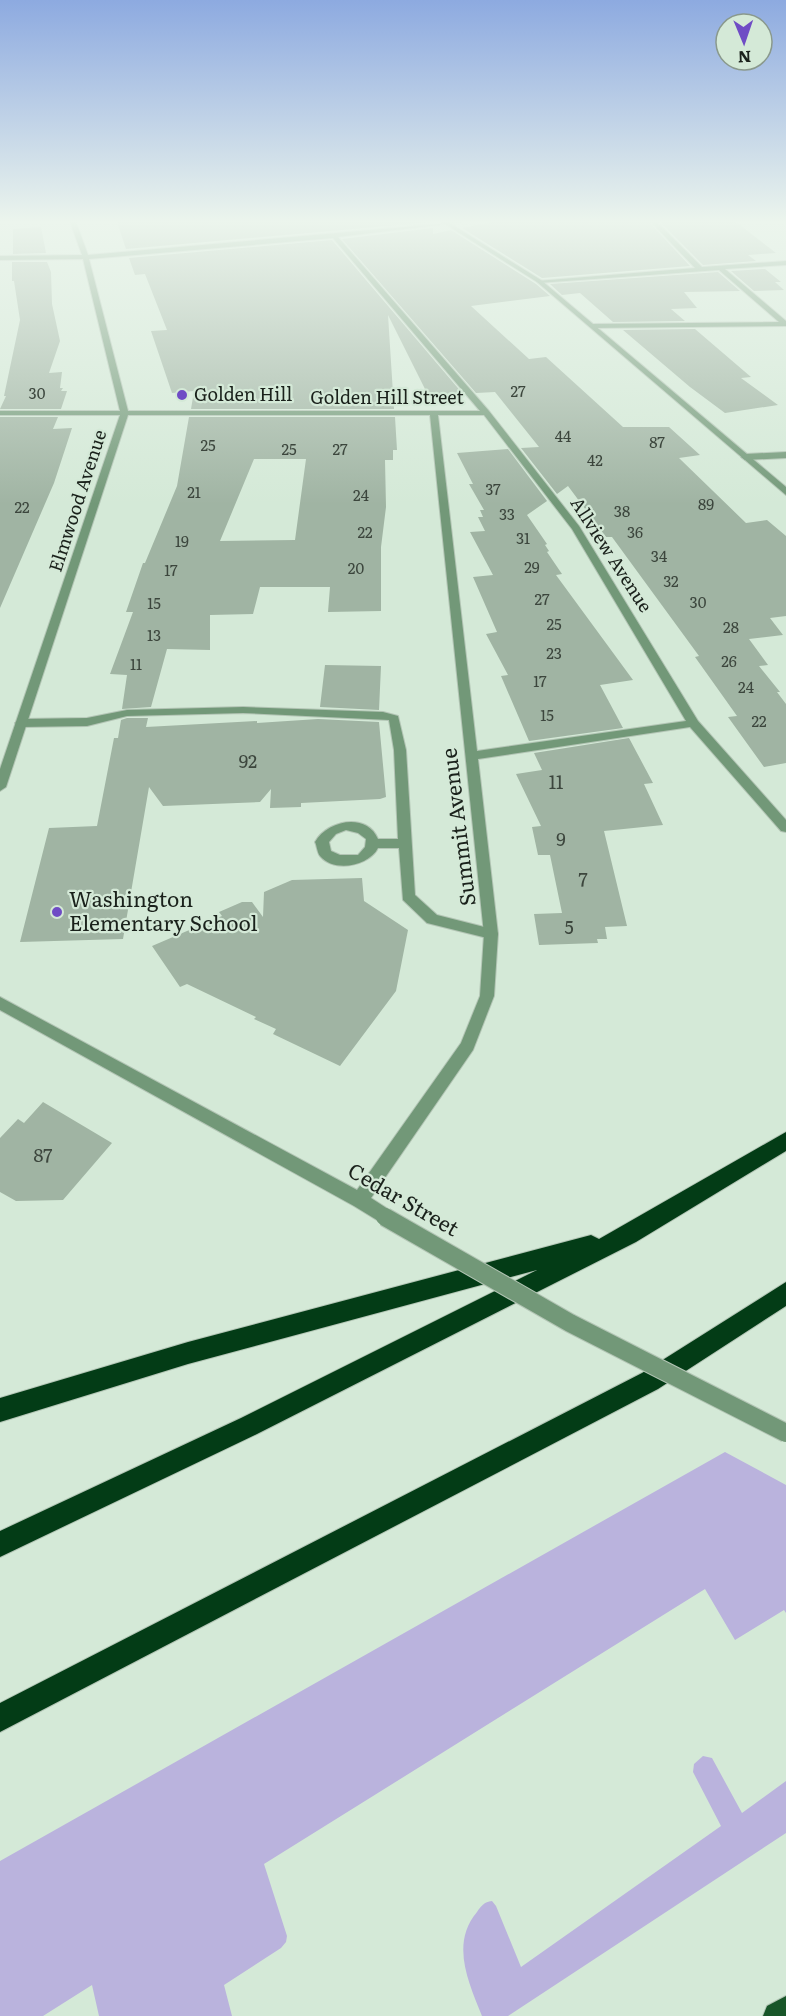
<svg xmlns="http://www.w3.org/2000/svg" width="786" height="2016" font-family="Literata,serif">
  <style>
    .green { fill: #bab3dd }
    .building { fill: #a0b4a3; fill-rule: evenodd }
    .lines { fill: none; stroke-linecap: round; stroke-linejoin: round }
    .service-casing { stroke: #b3c5b5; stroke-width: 2 }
    .minor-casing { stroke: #b3c5b5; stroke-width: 2 }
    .tertiary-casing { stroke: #b3c5b5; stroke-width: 2 }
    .primary-casing { stroke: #b3c5b5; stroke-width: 2 }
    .motorway-casing { stroke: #b3c5b5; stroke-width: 2 }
    .service { fill: #729878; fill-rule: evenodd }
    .minor { fill: #729878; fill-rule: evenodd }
    .tertiary { fill: #729878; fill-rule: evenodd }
    .primary { fill: #185629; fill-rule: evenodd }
    .motorway { fill: #033c16; fill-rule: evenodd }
    .minor-bridge-casing { stroke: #b3c5b5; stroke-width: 20; stroke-linecap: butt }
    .minor-bridge { stroke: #729878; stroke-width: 18 }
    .poi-dot { fill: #6f4cc5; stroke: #d4e9d7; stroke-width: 2 }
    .labels { text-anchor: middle; stroke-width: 4.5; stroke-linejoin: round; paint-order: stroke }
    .far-number-label { font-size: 15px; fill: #3c463d }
    .far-poi-label { font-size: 18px; fill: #1a211b; stroke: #d4e9d7; text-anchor: start }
    .far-street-label { font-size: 18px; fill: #1a211b; stroke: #d4e9d7 }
    .number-label { font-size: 18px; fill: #3c463d }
    .street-label { font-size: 21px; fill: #1a211b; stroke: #d4e9d7 }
    .poi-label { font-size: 21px; fill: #1a211b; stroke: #d4e9d7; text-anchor: start }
  </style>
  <rect width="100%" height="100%" fill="#d4e9d7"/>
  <!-- green -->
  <path class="green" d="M 725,1452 L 786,1485 L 786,1613 L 784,1610 L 735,1640 L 705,1589 L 264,1864 L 287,1936 L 286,1942 L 281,1948 L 224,1985 L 232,2016 L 99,2016 L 92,1985 L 43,2016 L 0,2016 L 0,1861 Z
    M 703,1756 L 712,1758 L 742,1813 L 786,1781 L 786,1833 L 508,2016 L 482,2016 C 469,1983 450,1944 477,1912 C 481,1906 484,1902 492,1901 L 496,1906 L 521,1967 L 721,1826 L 693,1772 L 694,1764 Z"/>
  <!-- building -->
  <path class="building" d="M 117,222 L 432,222 L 126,249 Z
    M 492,222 L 649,222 L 690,266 L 542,278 L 462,228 Z
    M 660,222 L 736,222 L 776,253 L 748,255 L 756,261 L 703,265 Z
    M 41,227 L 46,253 L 13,254 L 13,229 Z
    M 433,228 L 433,234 L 451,230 L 536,284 L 550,296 L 471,306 L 529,359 L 546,357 L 623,427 L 669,427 L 700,455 L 679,458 L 746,523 L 767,520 L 786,536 L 786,616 L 770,618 L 783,635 L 749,639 L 768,665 L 759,666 L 780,692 L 777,692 L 786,704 L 786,763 L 764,767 L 728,717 L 737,716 L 695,657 L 699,656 L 612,537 L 606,537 L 568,486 L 557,494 L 521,448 L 539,447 L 495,392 L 476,393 L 342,239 Z
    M 332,240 L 463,394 L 429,397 L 388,315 L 394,409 L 191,409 L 194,391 L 172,393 L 151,331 L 167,330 L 145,274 L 135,275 L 129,258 Z
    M 12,262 L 47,262 L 51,272 L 52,304 L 60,341 L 49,373 L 62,372 L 60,388 L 63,388 L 61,391 L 67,391 L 61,409 L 0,409 L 6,396 L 4,396 L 20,320 L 14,281 L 12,281 Z
    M 765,269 L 781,282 L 775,282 L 784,290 L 754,291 L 731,271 Z
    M 718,272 L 740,291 L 684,292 L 697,308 L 671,309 L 685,321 L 613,322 L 580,293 L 562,295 L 550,284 Z
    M 695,329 L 751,377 L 741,378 L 778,405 L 725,413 L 690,387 L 623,330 Z
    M 0,417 L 58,417 L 53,429 L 72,428 L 54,483 L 0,608 Z
    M 189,417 L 395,417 L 397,450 L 393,450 L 393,460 L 385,460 L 386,507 L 381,547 L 381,611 L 328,612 L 330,587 L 260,587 L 253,614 L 210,615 L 210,650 L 167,649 L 151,707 L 122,709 L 127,675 L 110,674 L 133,612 L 126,612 L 143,563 L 145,563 L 177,486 ZM 254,459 L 306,459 L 295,540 L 220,541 Z
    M 508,449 L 547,501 L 527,515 L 547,544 L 545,545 L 549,551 L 547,552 L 562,574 L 556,575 L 633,680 L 600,685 L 623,728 L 529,741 L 501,676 L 508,675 L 486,634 L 497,632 L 473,577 L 493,575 L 470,532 L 485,531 L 478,517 L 483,517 L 480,510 L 484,510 L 469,484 L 473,484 L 457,453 Z
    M 325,665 L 381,666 L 379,710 L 320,707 Z
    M 127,718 L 148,718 L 146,727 L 257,721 L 257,723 L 318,719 L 379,722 L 386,797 L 380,799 L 301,803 L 301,807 L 270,808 L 271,789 L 260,802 L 163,806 L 149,787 L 123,939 L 20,942 L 49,828 L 97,826 L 114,738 L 118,738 L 121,720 Z
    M 629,738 L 653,783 L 644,784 L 663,825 L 604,831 L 627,926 L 605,927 L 607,939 L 597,939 L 598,943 L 539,945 L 534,914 L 562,913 L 550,855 L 538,855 L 532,827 L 541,826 L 516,774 L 542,770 L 534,753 Z
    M 362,878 L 364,901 L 408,930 L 396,991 L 340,1066 L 273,1034 L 276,1029 L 254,1019 L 256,1017 L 187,984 L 180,987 L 152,946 L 222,916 L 219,912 L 242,902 L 252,902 L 263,917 L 264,892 L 292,880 Z
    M 43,1102 L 112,1143 L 63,1200 L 16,1201 L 0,1192 L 0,1138 L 18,1119 L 24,1123 Z"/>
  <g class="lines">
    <!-- service casing -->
    <g class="service-casing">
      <path id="service" d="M 243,707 L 383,712 L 398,716 L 406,750 L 415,895 L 437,915 L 496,930 L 498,934 L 496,938 L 491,939 L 427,923 L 403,900 L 399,848 L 378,848 C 369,866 334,873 320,856 C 317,852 317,846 315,842 C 327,820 367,812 378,839 L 398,839 L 394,750 L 389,720 L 243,713 L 127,716 L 87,726 L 21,727 L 15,723 L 21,719 L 87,718 L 127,710 ZM 346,830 L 358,833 L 366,839 L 365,847 L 358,855 L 340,855 L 331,851 L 329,842 L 336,834 Z"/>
    </g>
    <!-- minor casing -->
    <g class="minor-casing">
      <path id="minor" d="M 70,222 L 76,222 L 88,255 L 462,222 L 338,237 L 489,411 L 579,526 L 698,721 L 786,820 L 786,832 L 781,831 L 690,727 L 478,759 L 498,934 L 494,996 L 473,1050 L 371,1198 L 391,1211 L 394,1217 L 391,1223 L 385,1225 L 354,1206 L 0,1010 L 0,997 L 357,1190 L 461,1043 L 480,996 L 484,934 L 430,415 L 128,415 L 6,787 L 0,791 L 0,769 L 120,415 L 0,415 L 0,411 L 120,411 L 83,259 L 0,260 L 0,256 L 82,255 ZM 333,238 L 480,411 L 128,411 L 89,259 ZM 438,415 L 484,415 L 572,529 L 686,721 L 477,751 Z
        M 651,222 L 657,222 L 702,267 L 786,261 L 786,265 L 725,269 L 786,321 L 786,326 L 592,328 L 589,326 L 592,324 L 779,322 L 719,270 L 539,283 L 536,281 L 695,268 Z
        M 786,452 L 786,458 L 745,460 L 741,457 L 745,454 Z"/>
    </g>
    <!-- tertiary casing -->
    <g class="tertiary-casing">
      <path id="tertiary" d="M 442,222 L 448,222 L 541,280 L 786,487 L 786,495 L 537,282 Z"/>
    </g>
    <!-- primary casing -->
    <g class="primary-casing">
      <path id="primary" d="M 786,1996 L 786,2016 L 763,2016 L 767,2006 Z"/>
    </g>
    <!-- motorway casing -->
    <g class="motorway-casing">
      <path id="motorway" d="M 786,1132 L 786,1151 L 636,1242 L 257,1434 L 0,1557 L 0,1531 L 241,1418 L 537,1270 L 188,1364 L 0,1422 L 0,1398 L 188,1342 L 591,1235 L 599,1239 Z
        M 786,1282 L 786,1306 L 658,1389 L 0,1732 L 0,1703 L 642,1373 Z"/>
    </g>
    <!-- service -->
    <use href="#service" class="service"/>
    <!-- minor -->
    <use href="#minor" class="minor"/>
    <!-- tertiary -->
    <use href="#tertiary" class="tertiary"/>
    <!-- primary -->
    <use href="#primary" class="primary"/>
    <!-- motorway -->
    <use href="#motorway" class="motorway"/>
    <!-- minor-bridge casing -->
    <g class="minor-bridge-casing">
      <path id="minor-bridge" d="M 385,1217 L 570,1323 L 786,1433"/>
    </g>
    <!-- minor-bridge -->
    <use href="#minor-bridge" class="minor-bridge"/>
  </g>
  <!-- sky -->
  <linearGradient id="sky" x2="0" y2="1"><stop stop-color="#8daae0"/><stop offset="0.44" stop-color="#ecf5ed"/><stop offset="1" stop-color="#ecf5ed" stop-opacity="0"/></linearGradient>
  <rect width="786" height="504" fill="url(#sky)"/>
  <!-- markers -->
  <g class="poi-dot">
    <circle cx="182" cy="395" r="6"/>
    <circle cx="57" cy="912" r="6"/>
  </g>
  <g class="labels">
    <!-- far-number labels -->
    <g class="far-number-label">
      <text x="518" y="397">27</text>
      <text x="37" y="399">30</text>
      <text x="563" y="442">44</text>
      <text x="657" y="448">87</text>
      <text x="208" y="451">25</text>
      <text x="289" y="455">25</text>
      <text x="340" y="455">27</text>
      <text x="595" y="466">42</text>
      <text x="493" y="495">37</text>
      <text x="194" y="498">21</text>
      <text x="361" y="501">24</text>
      <text x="706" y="510">89</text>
      <text x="22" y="513">22</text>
      <text x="622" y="517">38</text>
      <text x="507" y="520">33</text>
      <text x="365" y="538">22</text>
      <text x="635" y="538">36</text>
      <text x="523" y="544">31</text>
      <text x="182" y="547">19</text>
      <text x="659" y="562">34</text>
      <text x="532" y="573">29</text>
      <text x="356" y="574">20</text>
      <text x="171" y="576">17</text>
      <text x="671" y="587">32</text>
      <text x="542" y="605">27</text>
      <text x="698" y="608">30</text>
      <text x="154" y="609">15</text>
      <text x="554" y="630">25</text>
      <text x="731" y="633">28</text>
      <text x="154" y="641">13</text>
      <text x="554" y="659">23</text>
      <text x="729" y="667">26</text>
      <text x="136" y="670">11</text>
      <text x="540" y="687">17</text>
      <text x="746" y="693">24</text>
      <text x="547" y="721">15</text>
      <text x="759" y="727">22</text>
    </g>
    <!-- far-poi labels -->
    <g class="far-poi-label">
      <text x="194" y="401">Golden Hill</text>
    </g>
    <!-- far-street labels -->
    <g class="far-street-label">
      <text x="387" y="404">Golden Hill Street</text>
      <text transform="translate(78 501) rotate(-72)" y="6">Elmwood Avenue</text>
      <text transform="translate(611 555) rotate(57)" y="6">Allview Avenue</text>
    </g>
    <!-- number labels -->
    <g class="number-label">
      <text x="248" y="768">92</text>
      <text x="556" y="789">11</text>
      <text x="561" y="846">9</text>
      <text x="583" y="886">7</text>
      <text x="569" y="934">5</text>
      <text x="43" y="1162">87</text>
    </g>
    <!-- street labels -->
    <g class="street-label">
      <text transform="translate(459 827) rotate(-97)" y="7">Summit Avenue</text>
      <text transform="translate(403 1200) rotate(30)" y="7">Cedar Street</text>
    </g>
    <!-- poi labels -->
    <g class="poi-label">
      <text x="69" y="907">Washington<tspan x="69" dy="24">Elementary School</tspan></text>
    </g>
  </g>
  <!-- north arrow -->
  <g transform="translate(744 42) rotate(178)"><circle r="28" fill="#d4e9d7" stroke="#8a998c" stroke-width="1.5"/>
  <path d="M0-4.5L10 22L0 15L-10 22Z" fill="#6f4cc5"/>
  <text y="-9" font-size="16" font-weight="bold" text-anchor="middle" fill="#1a211b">N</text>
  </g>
</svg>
